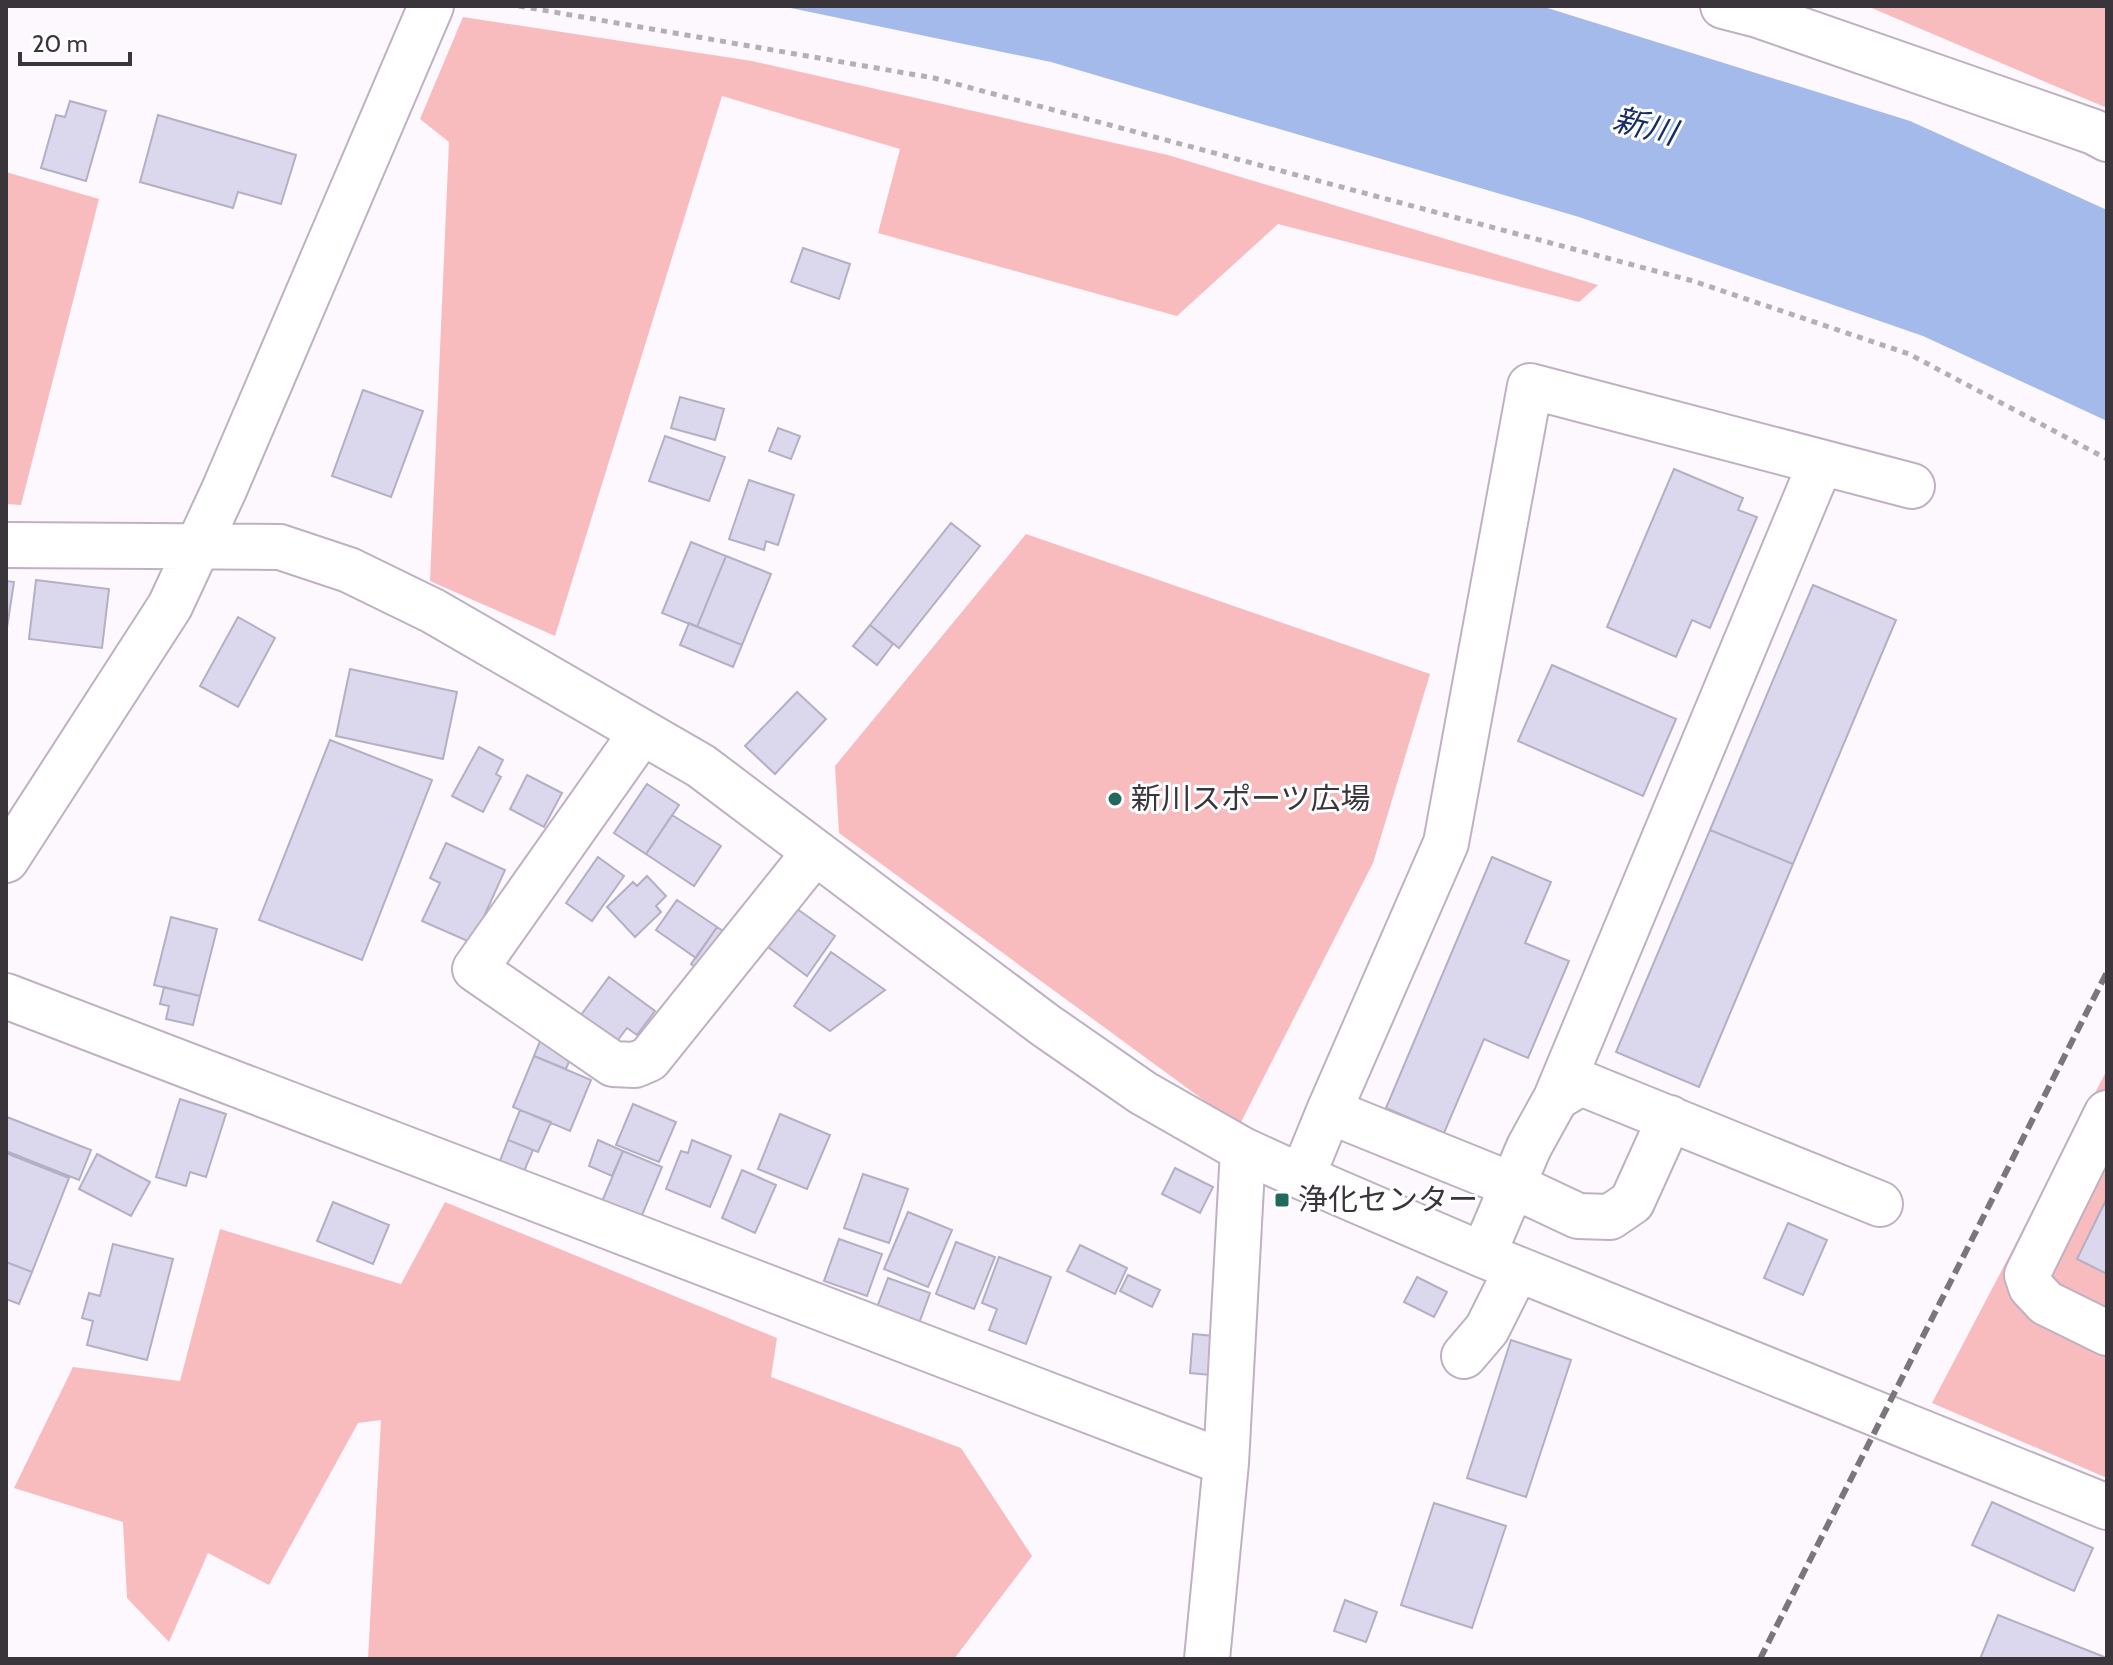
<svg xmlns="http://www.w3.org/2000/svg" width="2113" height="1665" font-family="Cabin,'Noto Sans JP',sans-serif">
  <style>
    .green { fill: #f8bcbf }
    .water { fill: #a3baea }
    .building { fill: #dbd8ed; stroke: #b3afc4; stroke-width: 2 }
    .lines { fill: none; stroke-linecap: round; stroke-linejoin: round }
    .minor-casing { stroke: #bfb1c2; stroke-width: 48 }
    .path { stroke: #b4aeb5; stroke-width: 5; stroke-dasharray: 6 6; stroke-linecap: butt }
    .minor { stroke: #fff; stroke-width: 44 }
    .rail { stroke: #7b757c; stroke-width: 6; stroke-dasharray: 12 6; stroke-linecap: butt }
    .poi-dot { fill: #21695f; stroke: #fff; stroke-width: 3 }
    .labels { text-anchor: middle; stroke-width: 6; stroke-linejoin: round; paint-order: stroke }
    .poi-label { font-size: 30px; fill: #3a343b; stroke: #fff; text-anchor: start }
    .water-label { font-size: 32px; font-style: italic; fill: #162c65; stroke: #fff }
  </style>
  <rect width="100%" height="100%" fill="#fdf7fe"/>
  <!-- green -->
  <path class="green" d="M 1867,6 L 2107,6 L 2107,108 Z
    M 463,17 L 752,61 L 1168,155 L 1598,285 L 1579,302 L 1278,224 L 1177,316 L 878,233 L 900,149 L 722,96 L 555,636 L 430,581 L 449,142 L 420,119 Z
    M 6,172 L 99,199 L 21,505 L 6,504 Z
    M 1026,534 L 1430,674 L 1373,863 L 1239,1126 L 839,833 L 835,766 Z
    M 2107,1070 L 2107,1478 L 1932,1403 Z
    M 445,1202 L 777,1338 L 771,1377 L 961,1448 L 1032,1556 L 954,1659 L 368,1659 L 381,1420 L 358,1423 L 269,1585 L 208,1553 L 169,1642 L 127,1598 L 123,1522 L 14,1488 L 73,1367 L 180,1381 L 220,1229 L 401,1284 Z"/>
  <!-- water -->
  <path class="water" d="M 781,6 L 1541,6 L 1910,121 L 2107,210 L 2107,421 L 1923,336 L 1579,217 L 1051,62 Z"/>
  <!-- building -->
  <path class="building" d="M 70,101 L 106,111 L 86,181 L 41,168 L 56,115 L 65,117 Z
    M 158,115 L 296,155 L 281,204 L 238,192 L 233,208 L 140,182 Z
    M 803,248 L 850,264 L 839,299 L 791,282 Z
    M 363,390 L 423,411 L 391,497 L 332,476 Z
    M 680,397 L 724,409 L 715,440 L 671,428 Z
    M 778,428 L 800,436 L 791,459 L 769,451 Z
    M 665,436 L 725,457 L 709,501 L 649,481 Z
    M 1674,469 L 1743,498 L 1738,510 L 1757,517 L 1710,628 L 1692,620 L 1676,657 L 1607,627 Z
    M 749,480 L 794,495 L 778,545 L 766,541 L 764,550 L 729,539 Z
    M 951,523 L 980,546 L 899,648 L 870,625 Z
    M 691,542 L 726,556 L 697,627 L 662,613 Z
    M 726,556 L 771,574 L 742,645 L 697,627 Z
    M 36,580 L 109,589 L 102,648 L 29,639 Z
    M 6,581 L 14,582 L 6,634 Z
    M 1813,585 L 1896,620 L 1793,864 L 1710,830 Z
    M 238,617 L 275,638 L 238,707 L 200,686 Z
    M 689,623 L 742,645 L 733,667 L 680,645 Z
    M 870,625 L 893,644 L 877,665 L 853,646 Z
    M 1552,665 L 1676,719 L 1643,796 L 1518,741 Z
    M 350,669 L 457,692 L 443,759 L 336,736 Z
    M 797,692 L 826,719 L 775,774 L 745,746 Z
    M 330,740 L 432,780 L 362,960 L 259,920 Z
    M 479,747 L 503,760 L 496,774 L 501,777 L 483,812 L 452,796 Z
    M 527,775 L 562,793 L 544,827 L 510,809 Z
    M 647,784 L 679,805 L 646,854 L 614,833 Z
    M 672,815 L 721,846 L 694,886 L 646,854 Z
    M 1710,830 L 1793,864 L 1699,1087 L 1616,1052 Z
    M 446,843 L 505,870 L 472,943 L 422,921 L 440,883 L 430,878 Z
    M 598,857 L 624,876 L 592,921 L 566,903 Z
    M 1492,857 L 1551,882 L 1525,943 L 1569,961 L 1528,1058 L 1484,1039 L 1444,1133 L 1386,1108 Z
    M 647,876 L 666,896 L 656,906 L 661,912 L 635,937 L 607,907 L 633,882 L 637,886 Z
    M 677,900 L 717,927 L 696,958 L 656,930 Z
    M 793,906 L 835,936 L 807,976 L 764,944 Z
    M 171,917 L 217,929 L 200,996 L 154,985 Z
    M 717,927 L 729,935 L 704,973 L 691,964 Z
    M 831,952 L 885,990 L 830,1031 L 794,1006 Z
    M 609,977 L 655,1011 L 637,1035 L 627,1028 L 617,1041 L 581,1015 Z
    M 164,987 L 200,996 L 193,1025 L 166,1019 L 169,1006 L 160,1004 Z
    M 545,1029 L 577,1042 L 566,1069 L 534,1056 Z
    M 534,1056 L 591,1080 L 570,1131 L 513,1107 Z
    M 180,1099 L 226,1114 L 206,1177 L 190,1172 L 186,1186 L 156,1177 Z
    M 633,1104 L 676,1122 L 659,1162 L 616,1145 Z
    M 520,1110 L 551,1122 L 538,1152 L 508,1140 Z
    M 780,1114 L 830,1135 L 807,1189 L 758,1169 Z
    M 7,1117 L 91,1150 L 79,1180 L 6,1151 Z
    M 508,1140 L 533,1150 L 522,1176 L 498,1166 Z
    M 598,1140 L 623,1151 L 612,1176 L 589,1166 Z
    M 692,1140 L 731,1156 L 710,1207 L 666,1189 L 681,1151 L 688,1153 Z
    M 623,1151 L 662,1167 L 640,1220 L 601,1204 Z
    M 6,1153 L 69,1178 L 32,1272 L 6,1262 Z
    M 97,1154 L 150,1182 L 131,1216 L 79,1189 Z
    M 1175,1168 L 1213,1187 L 1200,1213 L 1162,1194 Z
    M 742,1170 L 776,1185 L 755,1233 L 722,1218 Z
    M 863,1174 L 908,1189 L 889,1243 L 844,1228 Z
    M 2107,1198 L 2107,1274 L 2077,1259 Z
    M 333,1202 L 389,1225 L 373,1264 L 317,1241 Z
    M 908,1212 L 952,1230 L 928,1287 L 884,1269 Z
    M 1788,1223 L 1827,1240 L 1803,1295 L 1764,1278 Z
    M 839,1239 L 882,1254 L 867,1296 L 824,1281 Z
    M 956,1242 L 995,1257 L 974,1309 L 936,1294 Z
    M 113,1244 L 173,1259 L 147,1360 L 87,1345 L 93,1321 L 82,1318 L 89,1293 L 100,1296 Z
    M 1080,1245 L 1127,1268 L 1115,1294 L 1067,1271 Z
    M 999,1257 L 1051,1277 L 1026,1344 L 989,1330 L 997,1309 L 982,1303 Z
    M 6,1262 L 32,1272 L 19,1304 L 6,1299 Z
    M 1128,1275 L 1160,1290 L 1152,1307 L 1120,1291 Z
    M 1417,1277 L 1447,1292 L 1434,1317 L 1404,1302 Z
    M 888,1278 L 930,1293 L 918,1326 L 876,1310 Z
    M 1193,1334 L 1214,1336 L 1211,1375 L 1190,1373 Z
    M 1511,1340 L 1571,1360 L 1526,1497 L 1467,1478 Z
    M 1992,1502 L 2093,1548 L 2074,1591 L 1972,1545 Z
    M 1434,1503 L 1506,1526 L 1472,1628 L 1401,1605 Z
    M 1345,1600 L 1377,1612 L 1366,1642 L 1334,1631 Z
    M 1998,1615 L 2107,1658 L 2107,1659 L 1980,1659 Z"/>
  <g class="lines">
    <!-- minor casing -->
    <g class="minor-casing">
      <path id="minor" d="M 1723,6 L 1758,15 L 2094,132 L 2107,139
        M 6,545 L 280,547 L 349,570 L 433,611 L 701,766 L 1045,1025 L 1143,1093 L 1243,1150 L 1302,1177 L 1483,1255 L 2107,1507
        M 642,732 L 475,969 L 613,1064 L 635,1065 L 649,1059 L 815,852
        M 6,860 L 170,606 L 224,490 L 431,6
        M 6,996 L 1226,1463
        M 1556,1098 L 1821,462
        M 1329,1111 L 1512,1185 L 1578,1216 L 1610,1217 L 1632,1202 L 1670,1118
        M 2107,1113 L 2027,1275 L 2031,1287 L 2046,1303 L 2107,1333
        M 1302,1177 L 1329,1111 L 1446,843 L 1530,386 L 1912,486
        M 1483,1255 L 1529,1147 L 1556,1098 L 1581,1083 L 1880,1204
        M 1464,1356 L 1487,1329 L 1517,1269
        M 1207,1659 L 1226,1463 L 1243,1150"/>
    </g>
    <!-- path -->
    <path class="path" d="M 519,6 L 934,78 L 1693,281 L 1909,354 L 2107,459"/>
    <!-- minor -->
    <use href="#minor" class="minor"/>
    <!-- rail -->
    <path class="rail" d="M 1760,1659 L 2107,972"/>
  </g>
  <!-- markers -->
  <g class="poi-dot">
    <circle cx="1115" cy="799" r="8"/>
    <rect x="1274" y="1192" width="16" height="16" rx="4"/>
  </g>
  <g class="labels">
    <!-- poi labels -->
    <g class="poi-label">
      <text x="1131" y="809">新川スポーツ広場</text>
      <text x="1298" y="1210">浄化センター</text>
    </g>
    <!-- water labels -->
    <g class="water-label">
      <text transform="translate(1645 126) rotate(14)" y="11">新川</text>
    </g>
  </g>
  <!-- border -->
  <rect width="2113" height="1665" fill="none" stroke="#3a343b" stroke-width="16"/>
  <!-- scale -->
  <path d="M20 52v12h110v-12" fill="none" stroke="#3a343b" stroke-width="4"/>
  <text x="32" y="52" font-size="24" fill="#3a343b" stroke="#ffffff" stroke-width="6" paint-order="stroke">20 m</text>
</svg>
